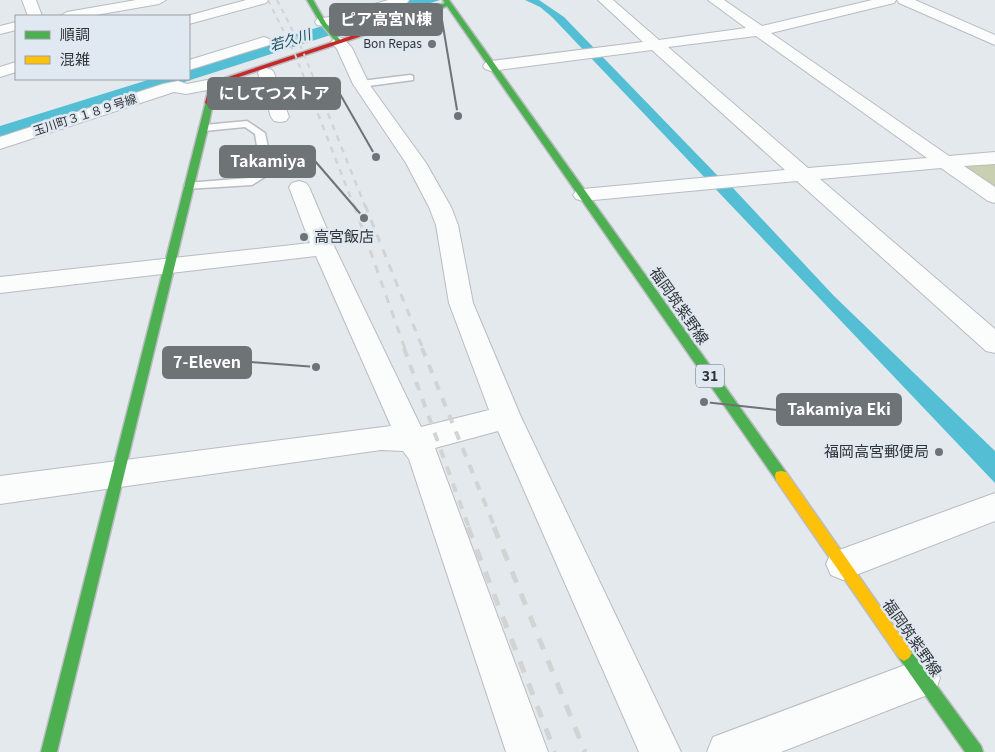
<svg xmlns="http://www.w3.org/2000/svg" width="995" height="752" font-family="Georgia,'Noto Sans JP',serif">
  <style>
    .green { fill: #c9d0b1 }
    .water { fill: #54bed5 }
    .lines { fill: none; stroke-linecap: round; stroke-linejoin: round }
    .lane-casing { stroke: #b9bcc0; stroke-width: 3 }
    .street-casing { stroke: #b9bcc0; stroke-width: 2 }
    .fast-casing { stroke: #b9bcc0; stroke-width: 3 }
    .slow-casing { stroke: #b9bcc0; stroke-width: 3 }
    .jam-casing { stroke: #b9bcc0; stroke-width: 3 }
    .lane { fill: #fbfcfc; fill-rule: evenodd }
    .street { fill: #fbfcfc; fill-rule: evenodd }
    .fast { fill: #4caf50; fill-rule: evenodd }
    .slow { fill: #ffc107; fill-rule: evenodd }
    .jam { fill: #c62828; fill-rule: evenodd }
    .rail-far4 { stroke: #d2d4d4; stroke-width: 2; stroke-dasharray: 5 5; stroke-linecap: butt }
    .rail-far3 { stroke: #d2d4d4; stroke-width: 2.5; stroke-dasharray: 6 6; stroke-linecap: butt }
    .rail-far2 { stroke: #d2d4d4; stroke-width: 3; stroke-dasharray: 8 8; stroke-linecap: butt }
    .rail-far1 { stroke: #d2d4d4; stroke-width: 4; stroke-dasharray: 9 9; stroke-linecap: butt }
    .rail { stroke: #d2d4d4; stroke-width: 5; stroke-dasharray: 12 12; stroke-linecap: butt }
    .poi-dot { fill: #6e7376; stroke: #e0e9f1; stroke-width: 2 }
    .labels { text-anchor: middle; stroke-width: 5; stroke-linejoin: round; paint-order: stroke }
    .far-poi-label { font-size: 12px; fill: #2f3336; stroke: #e0e9f1; text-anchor: end }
    .far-street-label { font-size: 12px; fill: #2f3336; stroke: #e0e9f1 }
    .far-water-label { font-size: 14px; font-style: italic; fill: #184e5c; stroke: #e0e9f1 }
    .shield { fill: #e0e9f1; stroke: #646a6e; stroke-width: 1 }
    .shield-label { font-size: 14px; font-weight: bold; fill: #2f3336 }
    .poi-label { font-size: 15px; fill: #2f3336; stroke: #e0e9f1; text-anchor: start }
    .street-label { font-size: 15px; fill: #2f3336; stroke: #e0e9f1 }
    .leader { fill: none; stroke: #6e7376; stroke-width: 2 }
    .callout-dot { fill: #6e7376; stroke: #e0e9f1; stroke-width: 2 }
    .callout { fill: #6e7376; stroke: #6e7376; stroke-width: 2 }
    .callout-label { font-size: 16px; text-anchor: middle; font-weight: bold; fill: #fff }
  </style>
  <rect width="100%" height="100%" fill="#e4e9ed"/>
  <!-- green -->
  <path class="green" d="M 995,162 L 995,192 L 958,166 Z"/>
  <!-- water -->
  <path class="water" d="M 407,0 L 440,0 L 0,141 L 0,126 L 151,79 L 189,79 L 189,67 Z
    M 525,0 L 539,0 L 564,17 L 716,174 L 733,188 L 834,296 L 995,451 L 995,483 L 552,17 L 540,7 Z"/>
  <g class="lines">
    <!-- lane casing -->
    <g class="lane-casing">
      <path id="lane" d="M 410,75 L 413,76 L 413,80 L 361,87 L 356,84 L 361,81 Z
        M 247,121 L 265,133 L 273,171 L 271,173 L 252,185 L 186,189 L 184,186 L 186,183 L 249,178 L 261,170 L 255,134 L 245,127 L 204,131 L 199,128 L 204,125 Z"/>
    </g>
    <!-- street casing -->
    <g class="street-casing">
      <path id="street" d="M 22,0 L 36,0 L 42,16 L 28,16 Z
        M 136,0 L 166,0 L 159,4 L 90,16 L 60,16 L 67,12 Z
        M 246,0 L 268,0 L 266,3 L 189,24 L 189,16 L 187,16 Z
        M 388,0 L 409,0 L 407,3 C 386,9 336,30 317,25 L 315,22 L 317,19 L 335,16 Z
        M 598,0 L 613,0 L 659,40 L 746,28 L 708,0 L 724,0 L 762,26 L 872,0 L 896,0 L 894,3 L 771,33 L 949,156 L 995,152 L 995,164 L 964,166 L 995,187 L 995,203 L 988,201 L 941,168 L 820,179 L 995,329 L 995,353 L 986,351 L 797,181 L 583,201 L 576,199 L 573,195 L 576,191 L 583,189 L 785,170 L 652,50 L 491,71 L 485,69 L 483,66 L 485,63 L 491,61 L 643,42 ZM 756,36 L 927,158 L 808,168 L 668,47 Z
        M 897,0 L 915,0 L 995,35 L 995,45 L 899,3 Z
        M 16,22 L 16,30 L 0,34 L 0,26 Z
        M 264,37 L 269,39 L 272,42 L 269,45 L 189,70 L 189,60 Z
        M 339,37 L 344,39 L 352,48 L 369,84 L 426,163 L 451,207 L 458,225 L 473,303 L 521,417 L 681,752 L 639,752 L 498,431 L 435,448 L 548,752 L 506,752 L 409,459 L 403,451 L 381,450 L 0,504 L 0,476 L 391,426 L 316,256 L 0,293 L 0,277 L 310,243 L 289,187 L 292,183 L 299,181 L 306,183 L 309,187 L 335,248 L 421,427 L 489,410 L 449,303 L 436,225 L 429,207 L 406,163 L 353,84 L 337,49 L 331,42 L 334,39 Z
        M 16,62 L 16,72 L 0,77 L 0,67 Z
        M 266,68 L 272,70 L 274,73 L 289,117 L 286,121 L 280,122 L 274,121 L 271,117 L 258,73 L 260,70 Z
        M 212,79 L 218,80 L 220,84 L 218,88 L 186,94 L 174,92 L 0,149 L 0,137 L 163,84 L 178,81 L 187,84 Z
        M 995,493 L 995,521 L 843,580 L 831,575 L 826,564 L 831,553 Z
        M 921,659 L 935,664 L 940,678 L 935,692 L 781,752 L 707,752 L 713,737 Z"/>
    </g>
    <!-- fast casing -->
    <g class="fast-casing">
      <path id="fast" d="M 307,0 L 313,0 L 326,23 L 342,42 L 341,43 L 337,43 L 321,24 Z
        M 443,0 L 449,0 L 786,472 L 787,476 L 786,480 L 781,481 L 776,480 L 447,6 L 434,12 L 359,37 L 354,36 L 445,3 Z
        M 206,101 L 213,103 L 208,128 L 57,752 L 41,752 Z
        M 904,645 L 909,648 L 981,746 L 983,752 L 965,752 L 899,658 L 896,653 L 899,648 Z"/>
    </g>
    <!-- slow casing -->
    <g class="slow-casing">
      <path id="slow" d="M 781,471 L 786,472 L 909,648 L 912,653 L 909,658 L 904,661 L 899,658 L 776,480 L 775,476 L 776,472 Z"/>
    </g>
    <!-- jam casing -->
    <g class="jam-casing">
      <path id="jam" d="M 357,34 L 360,36 L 359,37 L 215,85 L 213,103 L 209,105 L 205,103 L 210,83 Z"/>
    </g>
    <!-- lane -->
    <use href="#lane" class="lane"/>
    <!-- street -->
    <use href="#street" class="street"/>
    <!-- fast -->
    <use href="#fast" class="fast"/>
    <!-- slow -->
    <use href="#slow" class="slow"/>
    <!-- jam -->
    <use href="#jam" class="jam"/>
    <!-- rail-far4 -->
    <path class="rail-far4" d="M 268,0 L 294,52 L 310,92
      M 277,0 L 302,49 L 319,92"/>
    <!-- rail-far3 -->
    <path class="rail-far3" d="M 309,91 L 354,206
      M 319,91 L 365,206"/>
    <!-- rail-far2 -->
    <path class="rail-far2" d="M 354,205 L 405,349
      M 365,205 L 423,349"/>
    <!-- rail-far1 -->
    <path class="rail-far1" d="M 404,348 L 469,528
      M 422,348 L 495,528"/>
    <!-- rail -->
    <path class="rail" d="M 468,527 L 555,752
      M 494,527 L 585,752"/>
  </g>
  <!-- markers -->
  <g class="poi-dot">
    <circle cx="432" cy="44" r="5"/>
    <circle cx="304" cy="237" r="5"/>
    <circle cx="939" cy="452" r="5"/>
  </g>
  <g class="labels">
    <!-- far-poi labels -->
    <g class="far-poi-label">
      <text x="422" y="48">Bon Repas</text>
    </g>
    <!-- far-street labels -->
    <g class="far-street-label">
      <text transform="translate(85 115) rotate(-18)" y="4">玉川町３１８９号線</text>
    </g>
    <!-- far-water labels -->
    <g class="far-water-label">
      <text transform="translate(290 40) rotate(-17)" y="5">若久川</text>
    </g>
    <!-- shield labels -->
    <rect class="shield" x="696" y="364.5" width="28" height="23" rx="4"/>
    <g class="shield-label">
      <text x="710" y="381">31</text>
    </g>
    <!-- poi labels -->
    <g class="poi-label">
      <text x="314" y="242">高宮飯店</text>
      <text x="929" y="457" text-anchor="end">福岡高宮郵便局</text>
    </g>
    <!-- street labels -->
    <g class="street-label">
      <text transform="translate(679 306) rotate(55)" y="5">福岡筑紫野線</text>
      <text transform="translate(912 638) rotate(55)" y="5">福岡筑紫野線</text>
    </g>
  </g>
  <!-- callouts -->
  <path class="leader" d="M458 116L442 20M376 157L340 94M364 218L315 161M316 367L251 362M704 402L777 410"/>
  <g class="callout-dot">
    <circle cx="458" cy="116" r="5"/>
    <circle cx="376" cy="157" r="5"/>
    <circle cx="364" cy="218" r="5"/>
    <circle cx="316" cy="367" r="5"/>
    <circle cx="704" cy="402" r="5"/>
  </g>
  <g class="callout">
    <rect x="330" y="4" width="112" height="31" rx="5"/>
    <rect x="208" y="78" width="132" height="31" rx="5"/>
    <rect x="220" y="146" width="95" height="31" rx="5"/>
    <rect x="163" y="347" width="88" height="31" rx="5"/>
    <rect x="777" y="394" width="124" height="31" rx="5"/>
  </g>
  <g class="callout-label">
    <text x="386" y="25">ピア高宮N棟</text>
    <text x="274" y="99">にしてつストア</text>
    <text x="268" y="167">Takamiya</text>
    <text x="207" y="368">7-Eleven</text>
    <text x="839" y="415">Takamiya Eki</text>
  </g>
  <!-- legend -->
  <rect x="15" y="15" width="175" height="65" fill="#e0e9f1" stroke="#99a0a6"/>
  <rect x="25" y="31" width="25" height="8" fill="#4caf50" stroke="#99a0a6"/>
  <text x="60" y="40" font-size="15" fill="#2f3336">順調</text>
  <rect x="25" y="56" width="25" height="8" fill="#ffc107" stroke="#99a0a6"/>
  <text x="60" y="65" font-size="15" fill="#2f3336">混雑</text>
</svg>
